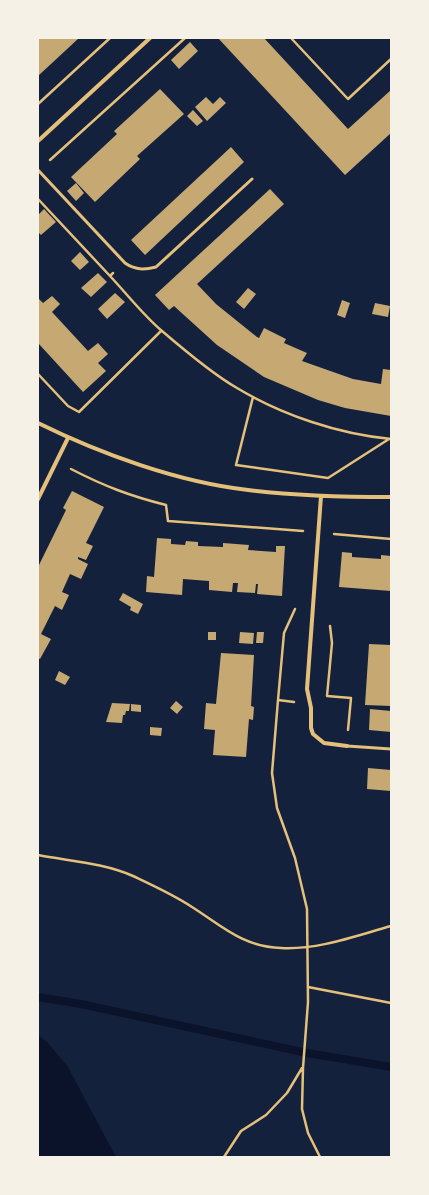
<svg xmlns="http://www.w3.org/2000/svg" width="429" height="1195" font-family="'Playfair Display',serif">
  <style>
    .water { fill: #0b132b }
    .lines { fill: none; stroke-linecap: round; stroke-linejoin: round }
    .stream { stroke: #0b132b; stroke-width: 8 }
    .building { fill: #c6a872 }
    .path { stroke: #e5c07b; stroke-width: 2.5 }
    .service { stroke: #e5c07b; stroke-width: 3 }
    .minor { stroke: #e5c07b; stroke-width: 4 }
  </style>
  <rect width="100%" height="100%" fill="#14213d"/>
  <!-- water -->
  <path class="water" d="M 38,1035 L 48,1043 L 68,1067 L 116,1157 L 38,1157 Z"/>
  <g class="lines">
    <!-- stream -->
    <path class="stream" d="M 38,997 L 81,1004 L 307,1053 L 391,1067"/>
  </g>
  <!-- building -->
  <path class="building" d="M 38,38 L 79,38 L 38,76 Z
    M 218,38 L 264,38 L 348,129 L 391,90 L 391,133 L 345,175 Z
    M 190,42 L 198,51 L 179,69 L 171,60 Z
    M 160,89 L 184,114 L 137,156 L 140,159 L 95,202 L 71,177 L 117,134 L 114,131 Z
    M 206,97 L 213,104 L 220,97 L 226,103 L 207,121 L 195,107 Z
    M 193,110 L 203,121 L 197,126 L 187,116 Z
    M 231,147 L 244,162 L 145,255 L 131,240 Z
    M 76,183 L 84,193 L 76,201 L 67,191 Z
    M 270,189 L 284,204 L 197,284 L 216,304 L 257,337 L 259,338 L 264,328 L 286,339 L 284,343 L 307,353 L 302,361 L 353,379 L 381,384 L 383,369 L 391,370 L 391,416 L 345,408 L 318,400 L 264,377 L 217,345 L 174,306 L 169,310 L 155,295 Z
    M 44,209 L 56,222 L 41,235 L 38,232 L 38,215 Z
    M 80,252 L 89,262 L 80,270 L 71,261 Z
    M 98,273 L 107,282 L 91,297 L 81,288 Z
    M 248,288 L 256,294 L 244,309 L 236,302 Z
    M 115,293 L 125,302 L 107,319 L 98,309 Z
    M 52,296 L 60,304 L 52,312 L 88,351 L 98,343 L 108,354 L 98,363 L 106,371 L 83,392 L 38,343 L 38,298 L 43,303 Z
    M 342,300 L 350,303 L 345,318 L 337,315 Z
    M 375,303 L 390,306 L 388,317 L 372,314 Z
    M 72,491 L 104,507 L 86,543 L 93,546 L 86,560 L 78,557 L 78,559 L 88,564 L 81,579 L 70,574 L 62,592 L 69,595 L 62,610 L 55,606 L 41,634 L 51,639 L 40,659 L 38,658 L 38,567 L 66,510 L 63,508 Z
    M 157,538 L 171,539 L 171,544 L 185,545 L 186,541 L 198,542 L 198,546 L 223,547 L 223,543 L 249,545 L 248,550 L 276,552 L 276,546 L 285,546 L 282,596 L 257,594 L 258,584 L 256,584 L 255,593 L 237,592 L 238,583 L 233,583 L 232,592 L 209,590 L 209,581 L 183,579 L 182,595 L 146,592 L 147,576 L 154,577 Z
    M 342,552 L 352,553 L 352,557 L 381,559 L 381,555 L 391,556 L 391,591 L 339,587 Z
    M 123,593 L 143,604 L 138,614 L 130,610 L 131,607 L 119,600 Z
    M 208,632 L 216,632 L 216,640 L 208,640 Z
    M 240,632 L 254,633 L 253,644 L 239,643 Z
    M 257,632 L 264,632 L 263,643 L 256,643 Z
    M 369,644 L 391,645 L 391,706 L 365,705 Z
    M 221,653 L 254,655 L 251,706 L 254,707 L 253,720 L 249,719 L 246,757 L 213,755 L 215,730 L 204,729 L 206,703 L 216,704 Z
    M 59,671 L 70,677 L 65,685 L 55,680 Z
    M 176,701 L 183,707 L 177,714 L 170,708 Z
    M 112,703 L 130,704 L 129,711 L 126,711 L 125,715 L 123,715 L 122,723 L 106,722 Z
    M 131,704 L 141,705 L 141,712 L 131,711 Z
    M 370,709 L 391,711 L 391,732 L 369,730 Z
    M 150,727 L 162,728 L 161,736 L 150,735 Z
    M 368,768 L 391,770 L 391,791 L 367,789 Z"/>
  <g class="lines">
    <!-- path -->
    <path class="path" d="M 291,38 L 348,99 L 391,59
      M 38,104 L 110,38
      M 50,160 L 185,38
      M 38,199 L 110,276
      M 113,273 L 110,276 C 127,294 143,315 162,331 C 183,349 214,375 237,388 C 282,415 338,434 391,439
      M 38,374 L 68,406 L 79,412 L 161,331
      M 253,397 L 236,465 L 328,478 L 389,439
      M 71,469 C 104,486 130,496 166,505 L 168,521 L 303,531
      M 334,534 L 391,539
      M 330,626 L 332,643 L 327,696 L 351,698 L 348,730
      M 278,700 L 284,633 L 295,609
      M 294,702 L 278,700 L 272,773 L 277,808 L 295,858 L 307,909 L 308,1002 L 303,1068 L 302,1109 L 308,1133 L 320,1157
      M 38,855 C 69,861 104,863 133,876 C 152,885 174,895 192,907 C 222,926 243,947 281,948 C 318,950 355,936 391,926
      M 308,987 L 391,1003
      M 224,1157 L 241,1131 L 266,1115 L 287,1093 L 302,1068"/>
    <!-- service -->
    <path class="service" d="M 38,170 L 125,263 C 135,270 144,270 156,267 L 252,179
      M 347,746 L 391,749"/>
    <!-- minor -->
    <path class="minor" d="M 38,141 L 150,38
      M 38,423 C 101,454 178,482 248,490 C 296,496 343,497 391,497
      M 321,496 L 307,689 L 311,708 L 311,728 L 313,734 L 324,743 L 347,746
      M 38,499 L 68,438"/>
  </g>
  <!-- border -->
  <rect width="429" height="1195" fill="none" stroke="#f6f1e7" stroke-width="78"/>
</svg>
